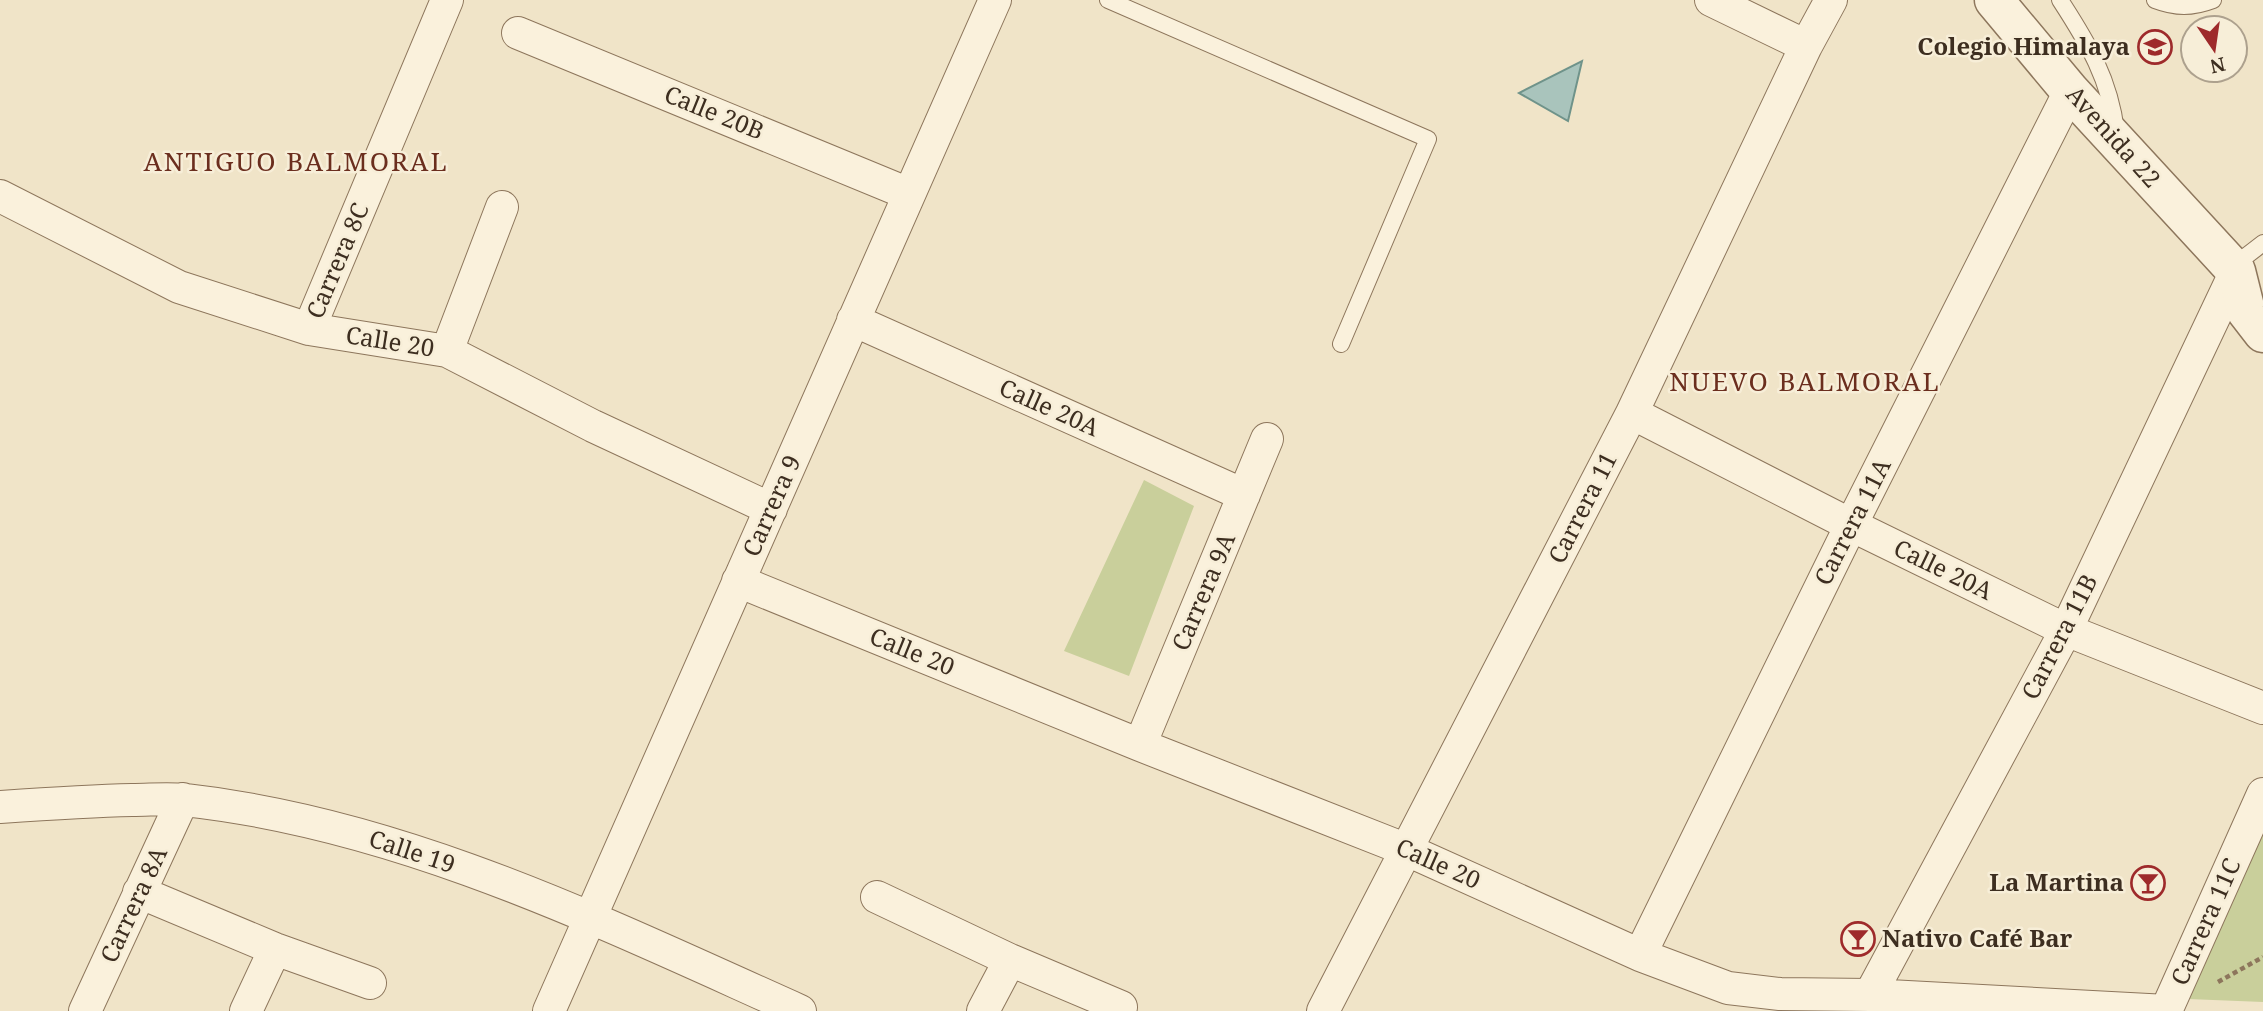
<svg xmlns="http://www.w3.org/2000/svg" width="2263" height="1011" font-family="'Noto Serif',serif">
  <style>
    .green { fill: #c9cf9b }
    .water { fill: #a9c4bc; stroke: #6f938a; stroke-width: 2 }
    .lines { fill: none; stroke-linecap: round; stroke-linejoin: round }
    .service-casing { stroke: #8d765c; stroke-width: 18 }
    .minor-casing { stroke: #8d765c; stroke-width: 34 }
    .tertiary-casing { stroke: #8d765c; stroke-width: 41 }
    .path { stroke: #8d765c; stroke-width: 4.5; stroke-dasharray: 5 3.5; stroke-linecap: butt }
    .service { stroke: #faf1dc; stroke-width: 16 }
    .minor { stroke: #faf1dc; stroke-width: 32 }
    .tertiary { stroke: #faf1dc; stroke-width: 38 }
    .labels { text-anchor: middle; stroke-width: 5; stroke-linejoin: round; paint-order: stroke }
    .poi-label { font-size: 24px; font-weight: bold; fill: #3d2e20; stroke: #f7eed8; text-anchor: end }
    .street-label { font-size: 24px; fill: #3d2e20; stroke: #f7eed8 }
    .neighbourhood-label { font-size: 26px; letter-spacing: 2px; fill: #6b2e1e; stroke: #f7eed8 }
  </style>
  <rect width="100%" height="100%" fill="#f0e4c8"/>
  <!-- green -->
  <path class="green" d="M 1144,480 L 1194,506 L 1129,676 L 1064,651 Z
    M 2263,827 L 2263,1002 L 2188,999 Z"/>
  <!-- water -->
  <path class="water" d="M 1582,61 L 1568,121 L 1519,93 Z"/>
  <g class="lines">
    <!-- service casing -->
    <g class="service-casing">
      <path id="service" d="M 1108,0 L 1428,139 L 1341,344
        M 2060,0 C 2088,43 2110,80 2116,131
        M 2155,0 C 2176,8 2192,8 2213,0
        M 2232,267 L 2263,243"/>
    </g>
    <!-- minor casing -->
    <g class="minor-casing">
      <path id="minor" d="M 1711,0 L 1806,46
        M 518,33 L 909,194
        M 0,196 L 179,287 L 309,329 L 447,351 L 593,426 L 771,509
        M 853,320 L 1244,495
        M 309,329 L 447,0
        M 447,351 L 502,207
        M 1632,413 L 1851,525 L 2066,630 L 2263,708
        M 738,581 L 1140,745 L 1407,850 L 1640,955 L 1728,988 L 1780,994 L 1870,995 L 2167,1011
        M 1140,745 L 1267,439
        M 0,807 C 44,804 88,801 132,800 C 150,800 168,798 185,800 C 403,824 603,923 800,1011
        M 139,892 L 275,949 L 370,983
        M 877,897 L 1010,960 L 1121,1007
        M 1640,955 L 1851,525 L 2070,91
        M 1870,995 L 2066,630 L 2236,271
        M 85,1011 L 183,799
        M 246,1011 L 275,949
        M 549,1011 L 995,0
        M 983,1011 L 1010,960
        M 1323,1011 L 1632,413 L 1806,46 L 1831,0
        M 2166,1011 L 2263,794"/>
    </g>
    <!-- tertiary casing -->
    <g class="tertiary-casing">
      <path id="tertiary" d="M 1994,0 L 2070,91 L 2236,271 L 2246,311 L 2263,333"/>
    </g>
    <!-- path -->
    <path class="path" d="M 2218,982 L 2263,957"/>
    <!-- service -->
    <use href="#service" class="service"/>
    <!-- minor -->
    <use href="#minor" class="minor"/>
    <!-- tertiary -->
    <use href="#tertiary" class="tertiary"/>
  </g>
  <!-- icons -->
  <defs>
    <g id="school-ring" transform="scale(1.75)"><circle r="9.5" fill="#f7eed8" stroke="#9e2a2b" stroke-width="1.5"/><path d="M0-5L7-2L0 1L-7-2ZM-4 1L0 2.5L4 1V4Q0 6-4 4Z" fill="#9e2a2b"/></g>
    <g id="bar-ring" transform="scale(1.75)"><circle r="9.5" fill="#f7eed8" stroke="#9e2a2b" stroke-width="1.5"/><path d="M-6-5H6L.8 .8V4.5H3.5V6h-7V4.5H-.8V.8Z" fill="#9e2a2b"/></g>
  </defs>
  <g fill-rule="evenodd">
    <use href="#school-ring" x="2155" y="47"/>
    <use href="#bar-ring" x="2148" y="883"/>
    <use href="#bar-ring" x="1858" y="939"/>
  </g>
  <g class="labels">
    <!-- poi labels -->
    <g class="poi-label">
      <text x="2130" y="55">Colegio Himalaya</text>
      <text x="2124" y="891">La Martina</text>
      <text x="1882" y="947" text-anchor="start">Nativo Café Bar</text>
    </g>
    <!-- street labels -->
    <g class="street-label">
      <text transform="translate(714 113) rotate(22)" y="8">Calle 20B</text>
      <text transform="translate(2113 137) rotate(48)" y="8">Avenida 22</text>
      <text transform="translate(338 261) rotate(-67)" y="8">Carrera 8C</text>
      <text transform="translate(390 342) rotate(9)" y="8">Calle 20</text>
      <text transform="translate(1049 408) rotate(24)" y="8">Calle 20A</text>
      <text transform="translate(772 506) rotate(-66)" y="8">Carrera 9</text>
      <text transform="translate(1583 508) rotate(-63)" y="8">Carrera 11</text>
      <text transform="translate(1853 522) rotate(-63)" y="8">Carrera 11A</text>
      <text transform="translate(1943 570) rotate(26)" y="8">Calle 20A</text>
      <text transform="translate(1204 592) rotate(-67)" y="8">Carrera 9A</text>
      <text transform="translate(2060 637) rotate(-63)" y="8">Carrera 11B</text>
      <text transform="translate(912 652) rotate(22)" y="8">Calle 20</text>
      <text transform="translate(412 852) rotate(18)" y="8">Calle 19</text>
      <text transform="translate(1438 864) rotate(24)" y="8">Calle 20</text>
      <text transform="translate(134 905) rotate(-65)" y="8">Carrera 8A</text>
      <text transform="translate(2206 922) rotate(-66)" y="8">Carrera 11C</text>
    </g>
    <!-- neighbourhood labels -->
    <g class="neighbourhood-label">
      <text x="296" y="171">ANTIGUO BALMORAL</text>
      <text x="1805" y="391">NUEVO BALMORAL</text>
    </g>
  </g>
  <!-- north arrow -->
  <g transform="translate(2214 49) rotate(167)"><circle r="33" fill="#f7eed8" stroke="#ada18e" stroke-width="2"/>
  <path d="M0-5L12 26L0 18L-12 26Z" fill="#9e2a2b"/>
  <text y="-10" font-size="19" font-weight="bold" text-anchor="middle" fill="#3d2e20">N</text>
  </g>
</svg>
